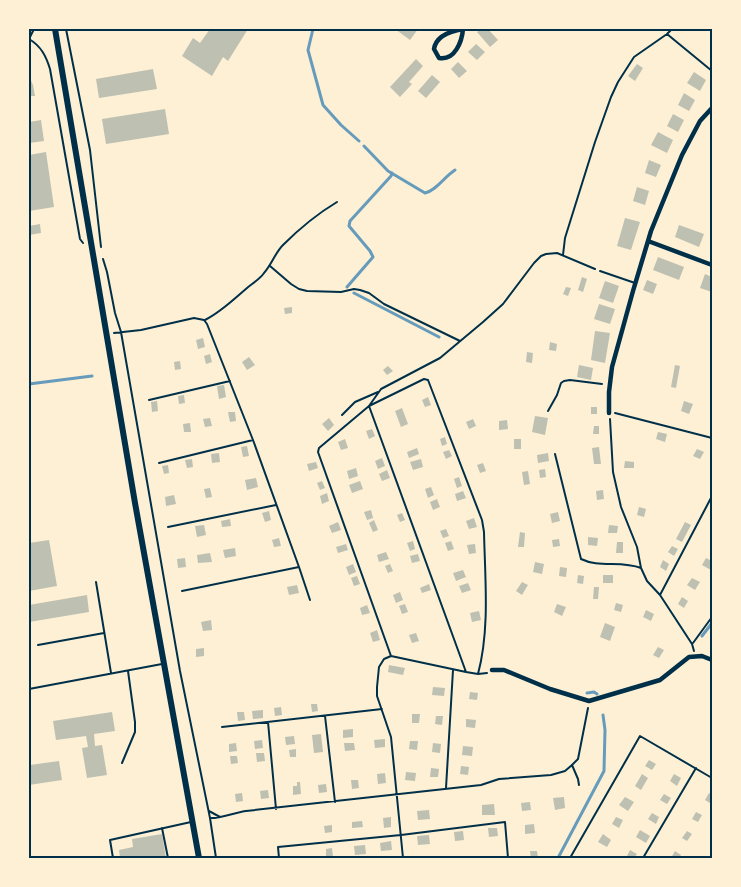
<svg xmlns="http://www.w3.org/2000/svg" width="741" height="887" font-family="Commissioner,sans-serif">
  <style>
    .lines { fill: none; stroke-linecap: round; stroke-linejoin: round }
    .stream { stroke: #669bbc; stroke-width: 3 }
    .building { fill: #bec0b2 }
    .path { stroke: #003049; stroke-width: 2 }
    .service { stroke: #003049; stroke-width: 2 }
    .minor { stroke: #003049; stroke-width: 4.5 }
    .secondary { stroke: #003049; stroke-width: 6 }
    .neatline { fill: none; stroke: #003049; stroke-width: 2 }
  </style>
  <rect width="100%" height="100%" fill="#fdf0d5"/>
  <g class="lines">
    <!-- stream -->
    <path class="stream" d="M 313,29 L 308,50 L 323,105 L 341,125 L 359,141
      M 364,146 L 388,171 L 425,193 C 437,190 444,177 455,170
      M 347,287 L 373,257 L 370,251 L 349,226 L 350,221 L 391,176 L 392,173
      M 354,293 L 439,337
      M 29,384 L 92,376
      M 702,636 L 712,623
      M 587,693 L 594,692 L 597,694
      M 558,858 L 604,771 L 605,730 L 603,715"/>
  </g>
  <!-- building -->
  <path class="building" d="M 210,29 L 248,29 L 228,61 L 223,57 L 212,76 L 182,56 L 193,38 L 200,43 Z
    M 395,29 L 418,29 L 410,40 Z
    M 481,29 L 488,29 L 498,40 L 490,47 L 477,32 Z
    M 476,44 L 485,52 L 477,60 L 468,52 Z
    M 416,59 L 423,66 L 409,82 L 412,84 L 400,97 L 390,87 Z
    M 458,62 L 467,71 L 459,78 L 451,69 Z
    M 637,64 L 643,68 L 635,81 L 628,76 Z
    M 153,69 L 157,89 L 99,98 L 96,79 Z
    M 694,72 L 706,80 L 700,91 L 687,83 Z
    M 432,75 L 440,82 L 426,98 L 418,91 Z
    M 29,76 L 33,85 L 35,96 L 29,96 Z
    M 684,93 L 695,100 L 689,111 L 678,105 Z
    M 165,109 L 169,134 L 106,144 L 102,119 Z
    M 673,114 L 684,120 L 678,132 L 667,126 Z
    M 41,120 L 44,141 L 29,143 L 29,122 Z
    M 658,132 L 673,140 L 667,153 L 651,145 Z
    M 46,152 L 54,207 L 29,211 L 29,155 Z
    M 649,160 L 661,165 L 656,177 L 645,173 Z
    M 637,187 L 649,191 L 645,205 L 633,201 Z
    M 625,218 L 640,222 L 631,250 L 617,246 Z
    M 40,224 L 41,233 L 29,235 L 29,226 Z
    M 679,225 L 704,234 L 699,247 L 675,237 Z
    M 658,257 L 684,267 L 679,280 L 653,270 Z
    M 705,274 L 712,277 L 712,292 L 700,288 Z
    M 582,277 L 587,279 L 583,292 L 578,290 Z
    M 647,280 L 657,284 L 653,294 L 643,290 Z
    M 605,281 L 619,286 L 613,303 L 599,298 Z
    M 566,287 L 571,288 L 568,296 L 563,294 Z
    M 599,304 L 615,309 L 610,324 L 594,319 Z
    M 292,307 L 292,313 L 285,314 L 284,308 Z
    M 595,331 L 610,333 L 605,363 L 591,360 Z
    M 203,338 L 205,347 L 198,349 L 196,340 Z
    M 550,342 L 557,344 L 556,351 L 549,350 Z
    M 527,352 L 533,353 L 532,363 L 526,362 Z
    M 210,354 L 212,362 L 206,364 L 204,356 Z
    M 249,357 L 255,365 L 247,370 L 242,362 Z
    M 180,361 L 181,369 L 175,370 L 174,362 Z
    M 579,365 L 593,368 L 591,380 L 577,377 Z
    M 675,365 L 680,366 L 676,388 L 671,387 Z
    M 388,366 L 393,371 L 387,375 L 383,370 Z
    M 224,385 L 226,397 L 219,399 L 217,386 Z
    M 184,395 L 185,403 L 179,404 L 178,396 Z
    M 428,397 L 431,405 L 425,407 L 422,400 Z
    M 157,401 L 158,411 L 152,412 L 151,402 Z
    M 684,401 L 693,404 L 689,414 L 681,411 Z
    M 591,407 L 597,407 L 597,414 L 591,414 Z
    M 402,408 L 408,424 L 401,427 L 395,411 Z
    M 228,412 L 235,412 L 236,421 L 230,422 Z
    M 535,416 L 548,418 L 545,435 L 532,432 Z
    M 210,418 L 212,426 L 205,427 L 203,419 Z
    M 329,418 L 334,425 L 328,431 L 322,424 Z
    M 473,419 L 476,426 L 469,429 L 466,422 Z
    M 507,420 L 508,429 L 499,430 L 499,421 Z
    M 190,423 L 191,432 L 184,432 L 183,424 Z
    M 594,426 L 599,426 L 599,434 L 593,434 Z
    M 372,429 L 375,436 L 369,439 L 366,431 Z
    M 658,432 L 667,434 L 665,442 L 656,439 Z
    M 445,437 L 447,444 L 442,446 L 440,439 Z
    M 345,439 L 348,448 L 341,450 L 338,442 Z
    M 514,439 L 521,439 L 521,449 L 514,449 Z
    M 247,446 L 249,456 L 243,457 L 241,447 Z
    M 599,447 L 601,464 L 594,464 L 592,448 Z
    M 417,448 L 419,454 L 409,458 L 407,452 Z
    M 697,449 L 704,452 L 700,459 L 693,456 Z
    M 449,450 L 452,456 L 446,459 L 443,452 Z
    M 219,453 L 220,462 L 212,463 L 211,454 Z
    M 548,453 L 549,461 L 538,463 L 537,455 Z
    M 382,458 L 385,466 L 378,469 L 375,461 Z
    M 192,459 L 193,467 L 187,468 L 185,460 Z
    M 421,459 L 423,467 L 413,470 L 410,462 Z
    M 625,461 L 634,462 L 634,468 L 624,468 Z
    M 316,462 L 318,468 L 309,471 L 307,464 Z
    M 483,463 L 486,471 L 480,473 L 477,465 Z
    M 168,465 L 169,473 L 164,474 L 162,466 Z
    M 356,468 L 358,476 L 349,479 L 347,471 Z
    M 545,469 L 546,477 L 540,478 L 539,470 Z
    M 387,470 L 390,478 L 382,481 L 379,474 Z
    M 528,471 L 530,484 L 524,485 L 522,472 Z
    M 459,477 L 462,486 L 457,488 L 454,479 Z
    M 256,478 L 258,487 L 247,490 L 245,480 Z
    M 322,481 L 325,488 L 320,490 L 317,483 Z
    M 360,481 L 363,489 L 352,493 L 349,485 Z
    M 431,487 L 434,495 L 428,498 L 425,489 Z
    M 210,488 L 212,497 L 206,498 L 204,489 Z
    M 603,490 L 604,499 L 597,500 L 596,491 Z
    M 463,491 L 466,498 L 457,501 L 455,494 Z
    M 327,493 L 329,501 L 322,504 L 320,496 Z
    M 174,495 L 176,504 L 166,506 L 165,497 Z
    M 437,499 L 440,507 L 433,510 L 430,502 Z
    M 639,507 L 646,509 L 644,517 L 637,515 Z
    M 371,510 L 373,518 L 367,520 L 364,512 Z
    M 269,511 L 271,520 L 265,522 L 262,513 Z
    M 558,512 L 560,521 L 552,523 L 550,514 Z
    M 402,513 L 405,520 L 400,522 L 397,515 Z
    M 474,518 L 477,527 L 469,529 L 466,521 Z
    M 230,519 L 231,526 L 222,527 L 221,521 Z
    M 374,520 L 378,530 L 373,532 L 369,523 Z
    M 338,522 L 341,530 L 332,533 L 329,526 Z
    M 685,522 L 691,525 L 682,542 L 676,539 Z
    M 204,525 L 206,535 L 197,537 L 195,526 Z
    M 609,525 L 618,526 L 617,533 L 608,533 Z
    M 446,529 L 449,536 L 443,538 L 440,531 Z
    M 520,532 L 525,533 L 524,547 L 518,547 Z
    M 588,537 L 598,538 L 597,546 L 588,545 Z
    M 279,538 L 281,546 L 274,547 L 272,540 Z
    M 559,539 L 560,546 L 553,547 L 552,540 Z
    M 49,540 L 57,586 L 29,591 L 29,543 Z
    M 413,541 L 415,549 L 410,551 L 407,543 Z
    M 451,541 L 454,549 L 448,551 L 445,543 Z
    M 617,542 L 623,542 L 623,553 L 616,553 Z
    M 346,544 L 348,550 L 338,553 L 336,547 Z
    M 475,544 L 476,553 L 469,554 L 467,545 Z
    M 672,546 L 678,549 L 674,556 L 668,552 Z
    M 235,548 L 236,556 L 225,558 L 223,550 Z
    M 386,552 L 389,559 L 379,562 L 377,555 Z
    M 210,553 L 212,562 L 198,563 L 197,555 Z
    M 418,554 L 420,561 L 412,563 L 410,556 Z
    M 185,558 L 186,567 L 178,568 L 177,559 Z
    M 706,558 L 712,561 L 711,570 L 702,565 Z
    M 663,560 L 669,564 L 666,571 L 660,567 Z
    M 535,562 L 544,564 L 542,574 L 533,572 Z
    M 353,564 L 356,572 L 349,575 L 346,567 Z
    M 390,564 L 393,571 L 388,573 L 385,566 Z
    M 560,567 L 567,568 L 566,577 L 559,576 Z
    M 463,570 L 466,577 L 456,581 L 453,573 Z
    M 578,575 L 584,576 L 583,584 L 577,583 Z
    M 603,575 L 613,575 L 613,583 L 603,583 Z
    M 357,576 L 360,584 L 354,586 L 351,578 Z
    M 692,578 L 700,582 L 695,590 L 687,585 Z
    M 522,582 L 528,585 L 522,595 L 516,591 Z
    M 468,583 L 471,590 L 462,593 L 459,586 Z
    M 429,584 L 431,590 L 422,593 L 420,588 Z
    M 297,585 L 299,593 L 289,595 L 287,587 Z
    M 594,587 L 599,587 L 598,599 L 593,599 Z
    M 400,592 L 403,600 L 396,603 L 393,595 Z
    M 87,595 L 89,612 L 29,622 L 29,605 Z
    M 682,597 L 688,601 L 684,608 L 678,604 Z
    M 616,603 L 623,605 L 621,612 L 614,610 Z
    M 405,604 L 408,612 L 402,614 L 399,606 Z
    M 557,604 L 566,607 L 562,616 L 554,612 Z
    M 367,605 L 370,613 L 362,615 L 360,608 Z
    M 646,610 L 654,614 L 651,621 L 643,617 Z
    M 479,611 L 481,620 L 472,622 L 470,613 Z
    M 211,620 L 212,630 L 203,631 L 201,622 Z
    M 605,623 L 615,627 L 610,641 L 600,637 Z
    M 377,630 L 380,640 L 373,642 L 370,633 Z
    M 416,633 L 419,641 L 412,643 L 409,635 Z
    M 658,647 L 664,650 L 659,658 L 653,655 Z
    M 204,648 L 204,656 L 196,657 L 196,649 Z
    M 389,665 L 405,668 L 403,675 L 388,672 Z
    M 433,687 L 445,688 L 444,696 L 432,695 Z
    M 470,692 L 478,693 L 477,700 L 469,699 Z
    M 311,704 L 317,704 L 318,711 L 312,712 Z
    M 281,707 L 282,715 L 275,716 L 274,708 Z
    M 263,710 L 263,718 L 253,719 L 252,711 Z
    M 112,712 L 115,731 L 94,734 L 95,746 L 102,745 L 107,775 L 87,778 L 82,748 L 88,747 L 86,736 L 56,740 L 53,721 Z
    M 237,712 L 244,712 L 245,720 L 238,721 Z
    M 412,714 L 420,714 L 419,723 L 412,723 Z
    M 436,716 L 443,716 L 442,725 L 435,724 Z
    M 466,719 L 476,720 L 475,728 L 466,727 Z
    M 353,729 L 353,737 L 343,738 L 343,730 Z
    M 321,734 L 323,752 L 314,753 L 312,735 Z
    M 294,736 L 295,744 L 286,745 L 285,737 Z
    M 385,739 L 385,747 L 375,748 L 374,740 Z
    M 262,740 L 263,748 L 255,749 L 254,741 Z
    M 410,741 L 418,741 L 417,750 L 409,749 Z
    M 236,743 L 237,751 L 229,752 L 229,744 Z
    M 344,743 L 354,743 L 355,750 L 345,751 Z
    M 433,743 L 441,744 L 440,753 L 432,752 Z
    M 463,746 L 473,747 L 472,756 L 462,755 Z
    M 296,749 L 296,757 L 290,757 L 289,750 Z
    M 256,753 L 264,753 L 265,761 L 257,762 Z
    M 230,756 L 237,756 L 238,763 L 231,764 Z
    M 649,760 L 656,764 L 652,770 L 645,766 Z
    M 59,761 L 62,780 L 29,785 L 29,762 L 30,765 Z
    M 461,766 L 469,767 L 468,775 L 460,774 Z
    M 431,768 L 439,769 L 438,777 L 430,777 Z
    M 406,772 L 416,773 L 415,781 L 405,780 Z
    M 385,773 L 386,783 L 378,784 L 377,774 Z
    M 642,774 L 648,778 L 641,790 L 635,786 Z
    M 674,774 L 681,778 L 677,786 L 670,781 Z
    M 351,780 L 358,780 L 359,788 L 352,789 Z
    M 297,782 L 300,782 L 301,794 L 293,795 L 293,786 L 297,786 Z
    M 326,784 L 327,792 L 319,793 L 318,785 Z
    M 268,790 L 269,798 L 261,799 L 260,791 Z
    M 242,793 L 243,801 L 236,802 L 235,794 Z
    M 709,793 L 712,795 L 710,803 L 705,800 Z
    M 664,794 L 671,798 L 667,804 L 660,800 Z
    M 564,797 L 565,808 L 555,810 L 553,798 Z
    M 625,797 L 634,802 L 628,811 L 619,805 Z
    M 530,802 L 531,810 L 522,811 L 521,803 Z
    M 494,804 L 495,815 L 482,815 L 482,805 Z
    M 429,810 L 430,819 L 418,820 L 417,811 Z
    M 696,812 L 702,815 L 698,822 L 692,819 Z
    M 652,813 L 659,817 L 656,824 L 648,819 Z
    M 391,817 L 391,827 L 384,828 L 383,818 Z
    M 616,817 L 623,820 L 619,828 L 612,824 Z
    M 362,821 L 363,827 L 352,828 L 352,822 Z
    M 534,824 L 535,833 L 525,834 L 525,825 Z
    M 332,825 L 332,832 L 325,833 L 324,826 Z
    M 488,828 L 497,828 L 498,836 L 489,837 Z
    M 640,830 L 650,836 L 646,843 L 636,837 Z
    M 463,831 L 464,840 L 455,841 L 454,832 Z
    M 687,831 L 692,834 L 687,841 L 682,838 Z
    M 162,834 L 166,858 L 120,858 L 119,850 L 133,847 L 132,839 Z
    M 603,834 L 611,840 L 607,847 L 598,842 Z
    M 429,835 L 430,844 L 418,845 L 417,836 Z
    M 391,841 L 392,850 L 381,851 L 380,843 Z
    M 365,845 L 366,854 L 355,855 L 354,846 Z
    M 332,848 L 333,857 L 326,858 L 326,849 Z
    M 630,850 L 637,854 L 634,858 L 626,858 Z
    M 530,851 L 537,851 L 538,858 L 531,858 Z
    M 675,851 L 681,855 L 679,858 L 671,858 Z"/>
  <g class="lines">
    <!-- path -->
    <path class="path" d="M 66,29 L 90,150 L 101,247
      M 667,34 L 712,71
      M 29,39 C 41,46 46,56 50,69 L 80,239 L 83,243
      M 29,39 L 34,29
      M 563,255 L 565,238 L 595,142 L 611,97 L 618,82 L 634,57 L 667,34 L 672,29
      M 103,259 L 107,272 L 115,313 L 121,332 L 180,671 L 210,818 L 216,858
      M 270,266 L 291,284 L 299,289 L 307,291 L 341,292 L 354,289 L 360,290 L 369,293 L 384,304 L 460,341
      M 205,320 C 221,312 233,300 247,288 C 253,283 260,279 264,273 C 272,264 275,253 283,245 C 300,228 317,214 337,202
      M 114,333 L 141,330 L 194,318 L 204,320 L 207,324 L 253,440 L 299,567 L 310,600
      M 149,400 L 230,381
      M 548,411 L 557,395 L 561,383 L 564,381 L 570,380 L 602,384
      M 615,413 L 712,438
      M 342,415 L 355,402 L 378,392
      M 610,419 L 613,472 L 621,507 L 637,547 L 641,568 L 647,581 L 660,595 L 692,644 L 694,651
      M 555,454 L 581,559 C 599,568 622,560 641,568
      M 159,463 L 253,440
      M 168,527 L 276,505
      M 182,591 L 299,567
      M 660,595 L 712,496
      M 693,643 L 712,617
      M 391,656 L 384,659 L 379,667 L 377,687 L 377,696 L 391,737 L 403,858
      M 466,672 L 391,656 L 318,452 L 319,448 L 369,406 L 381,389 L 440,358 L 483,322 L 503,304 L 534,263 L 541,256 L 546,254 L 557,253 L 595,269
      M 478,674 C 490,629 485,579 484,532 L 482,520 L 428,380 L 424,379 L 369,406 L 466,672 L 478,674 L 487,673
      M 325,716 L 335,802
      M 268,722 L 276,809
      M 222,727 L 382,709
      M 572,765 L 578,779 L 579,785
      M 446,788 L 453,670
      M 209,811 L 220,817
      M 211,818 C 216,819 238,812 246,811 L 481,785 L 499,779 L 551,775 L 565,771 L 572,765 L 578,759 L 588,708
      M 279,858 L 278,847 L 401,835 L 505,822 L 508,858
      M 570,858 L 640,736 L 712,778
      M 643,858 L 696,768"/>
    <!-- service -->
    <path class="service" d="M 600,271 L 635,283
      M 96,582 L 111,673
      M 38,645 L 104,633
      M 29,689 L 162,664
      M 122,763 L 135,732 L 135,722 L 128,671
      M 162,828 L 168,858
      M 113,858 L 110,840 L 191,822"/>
    <!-- minor -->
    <path class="minor" d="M 463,29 C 462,41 455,61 439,58 L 434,49 C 436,36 451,31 463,29
      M 648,241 L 712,265
      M 609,413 L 609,392 L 612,367 L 633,291 L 651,231 L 682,155 L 700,121 L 712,108
      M 492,670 L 504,670 L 550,689 L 589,701 L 660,680 L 689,657 L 702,656 L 712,660"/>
    <!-- secondary -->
    <path class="secondary" d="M 55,29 L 135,503 L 199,858"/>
  </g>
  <!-- border -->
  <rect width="741" height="887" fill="none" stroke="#fdf0d5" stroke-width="60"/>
  <rect x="30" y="30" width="681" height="827" class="neatline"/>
</svg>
